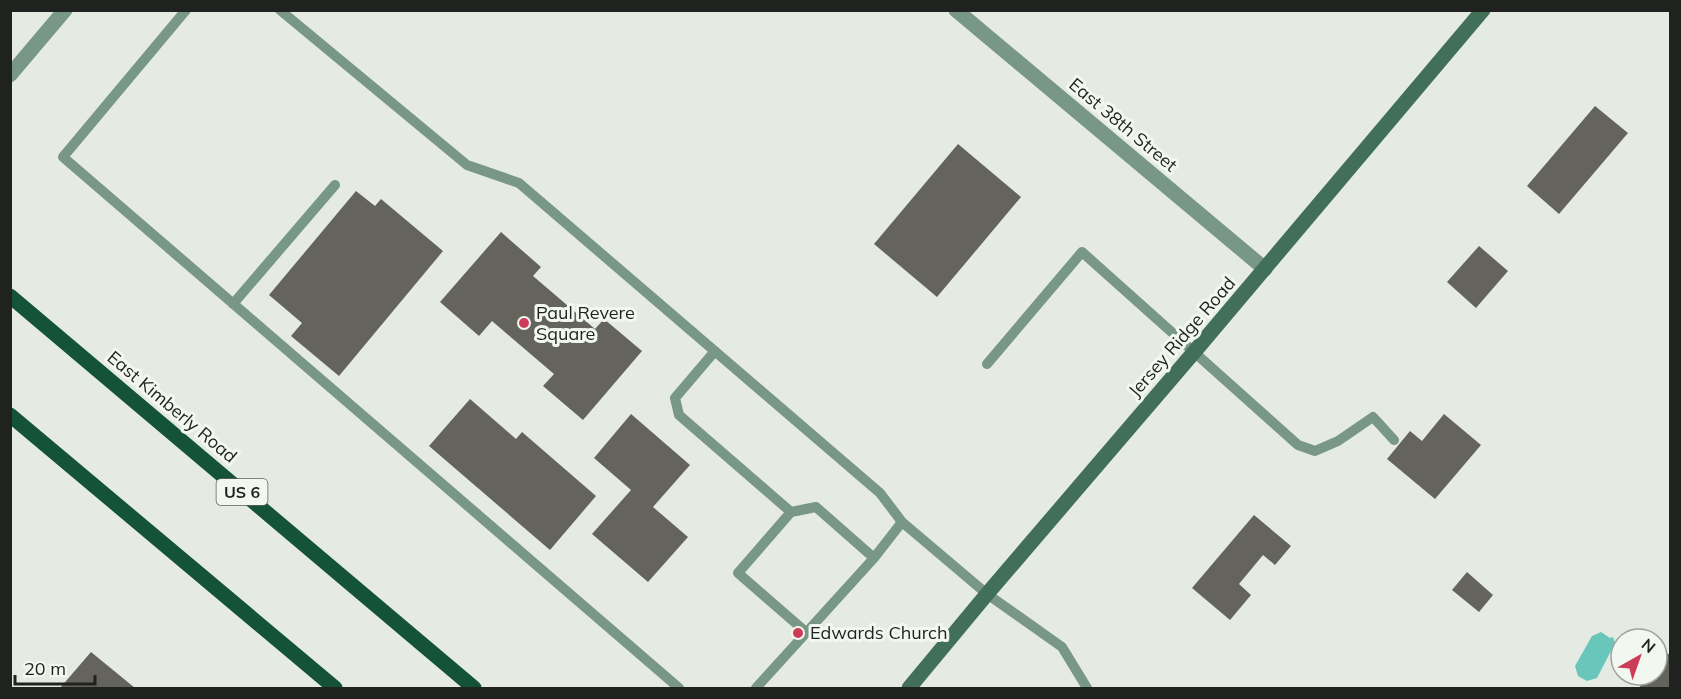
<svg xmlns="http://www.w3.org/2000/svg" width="1681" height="699" font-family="Mulish,sans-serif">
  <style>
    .water { fill: #68c6bb }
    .building { fill: #64645d }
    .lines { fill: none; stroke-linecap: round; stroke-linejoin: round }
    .service { stroke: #799786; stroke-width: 10 }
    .minor { stroke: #799786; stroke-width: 15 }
    .secondary { stroke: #426f58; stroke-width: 15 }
    .primary { stroke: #145338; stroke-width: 15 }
    .poi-dot { fill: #cc3c58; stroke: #f2f8f0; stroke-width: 2 }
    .labels { text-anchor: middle; stroke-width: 6; stroke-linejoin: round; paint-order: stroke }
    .shield { fill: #f2f8f0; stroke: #5e625e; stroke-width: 1.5 }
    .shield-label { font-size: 16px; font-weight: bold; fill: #1f221f }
    .street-label { font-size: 18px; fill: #1f221f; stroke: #f2f8f0 }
    .poi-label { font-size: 18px; fill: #1f221f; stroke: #f2f8f0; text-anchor: start }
  </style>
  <rect width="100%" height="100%" fill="#e5ebe3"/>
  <!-- water -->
  <path class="water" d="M 1601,632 L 1610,638 L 1613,637 L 1616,646 L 1613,647 L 1597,678 L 1587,681 L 1578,676 L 1575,666 L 1592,636 Z"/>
  <!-- building -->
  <path class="building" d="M 1595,106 L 1628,133 L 1559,214 L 1527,186 Z
    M 958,144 L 1021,197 L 937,297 L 874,244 Z
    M 356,191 L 375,206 L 381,199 L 443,251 L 339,376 L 291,336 L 302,323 L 269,295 Z
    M 501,232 L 541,267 L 533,276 L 595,329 L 604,319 L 642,351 L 583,420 L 543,386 L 554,374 L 492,321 L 479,336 L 440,302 Z
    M 1479,246 L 1508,271 L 1476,308 L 1447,282 Z
    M 470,399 L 516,439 L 522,432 L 596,496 L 550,550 L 429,446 Z
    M 631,414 L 690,465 L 653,507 L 688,537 L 648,582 L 592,534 L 631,490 L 594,458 Z
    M 1444,414 L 1481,445 L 1435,499 L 1387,459 L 1410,431 L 1422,441 Z
    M 1254,515 L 1291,546 L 1275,565 L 1263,555 L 1239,584 L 1251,595 L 1230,620 L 1192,588 Z
    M 1467,572 L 1493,595 L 1479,612 L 1452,590 Z
    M 1661,649 L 1670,655 L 1670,688 L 1639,688 L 1647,675 L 1657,675 L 1657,656 Z
    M 91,652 L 135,688 L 60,688 Z"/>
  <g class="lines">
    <!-- service -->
    <path class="service" d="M 186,10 L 63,157 L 679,688
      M 280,10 L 467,165 L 519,183 L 880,493 L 902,522 L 987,594 L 1062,647 L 1087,688
      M 233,304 L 335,185
      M 715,351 L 675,398 L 679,415 L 791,512 L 738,573 L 807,633
      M 987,364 L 1082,252 L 1298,445 L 1315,451 L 1338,441 L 1373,417 L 1394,440
      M 791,512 L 816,507 L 874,558
      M 756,688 L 874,558 L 902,522"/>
    <!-- minor -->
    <path class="minor" d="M 956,10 L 1265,269
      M 10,75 L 65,10"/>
    <!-- secondary -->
    <path class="secondary" d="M 909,688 L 987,594 L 1195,351 L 1483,10"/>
    <!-- primary -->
    <path class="primary" d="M 10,296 L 474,688
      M 10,415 L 335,688"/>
  </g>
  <!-- markers -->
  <g class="poi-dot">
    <circle cx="524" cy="323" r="6"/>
    <circle cx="798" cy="633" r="6"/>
  </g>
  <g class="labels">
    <!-- shield labels -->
    <rect class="shield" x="216.5" y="479" width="51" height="26" rx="4.5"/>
    <g class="shield-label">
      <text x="242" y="498">US 6</text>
    </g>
    <!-- street labels -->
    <g class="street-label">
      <text transform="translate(1123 125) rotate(40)" y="6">East 38th Street</text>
      <text transform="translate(1182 337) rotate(-49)" y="6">Jersey Ridge Road</text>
      <text transform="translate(172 407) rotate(40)" y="6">East Kimberly Road</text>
    </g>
    <!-- poi labels -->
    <g class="poi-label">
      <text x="536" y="319">Paul Revere<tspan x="536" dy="21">Square</tspan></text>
      <text x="810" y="639">Edwards Church</text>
    </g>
  </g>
  <!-- border -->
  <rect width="1681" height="699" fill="none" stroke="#1f221f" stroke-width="24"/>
  <!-- north arrow -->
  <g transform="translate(1639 657) rotate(40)"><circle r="28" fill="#f2f8f0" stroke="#9ea29c" stroke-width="1.5"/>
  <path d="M0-4.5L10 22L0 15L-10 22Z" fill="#cc3c58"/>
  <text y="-9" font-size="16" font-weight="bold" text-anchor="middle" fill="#1f221f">N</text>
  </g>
  <!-- scale -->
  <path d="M15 675v9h80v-9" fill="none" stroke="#1f221f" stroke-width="3"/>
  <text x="24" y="675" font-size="18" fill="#1f221f" stroke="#f2f8f0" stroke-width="4.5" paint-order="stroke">20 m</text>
</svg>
